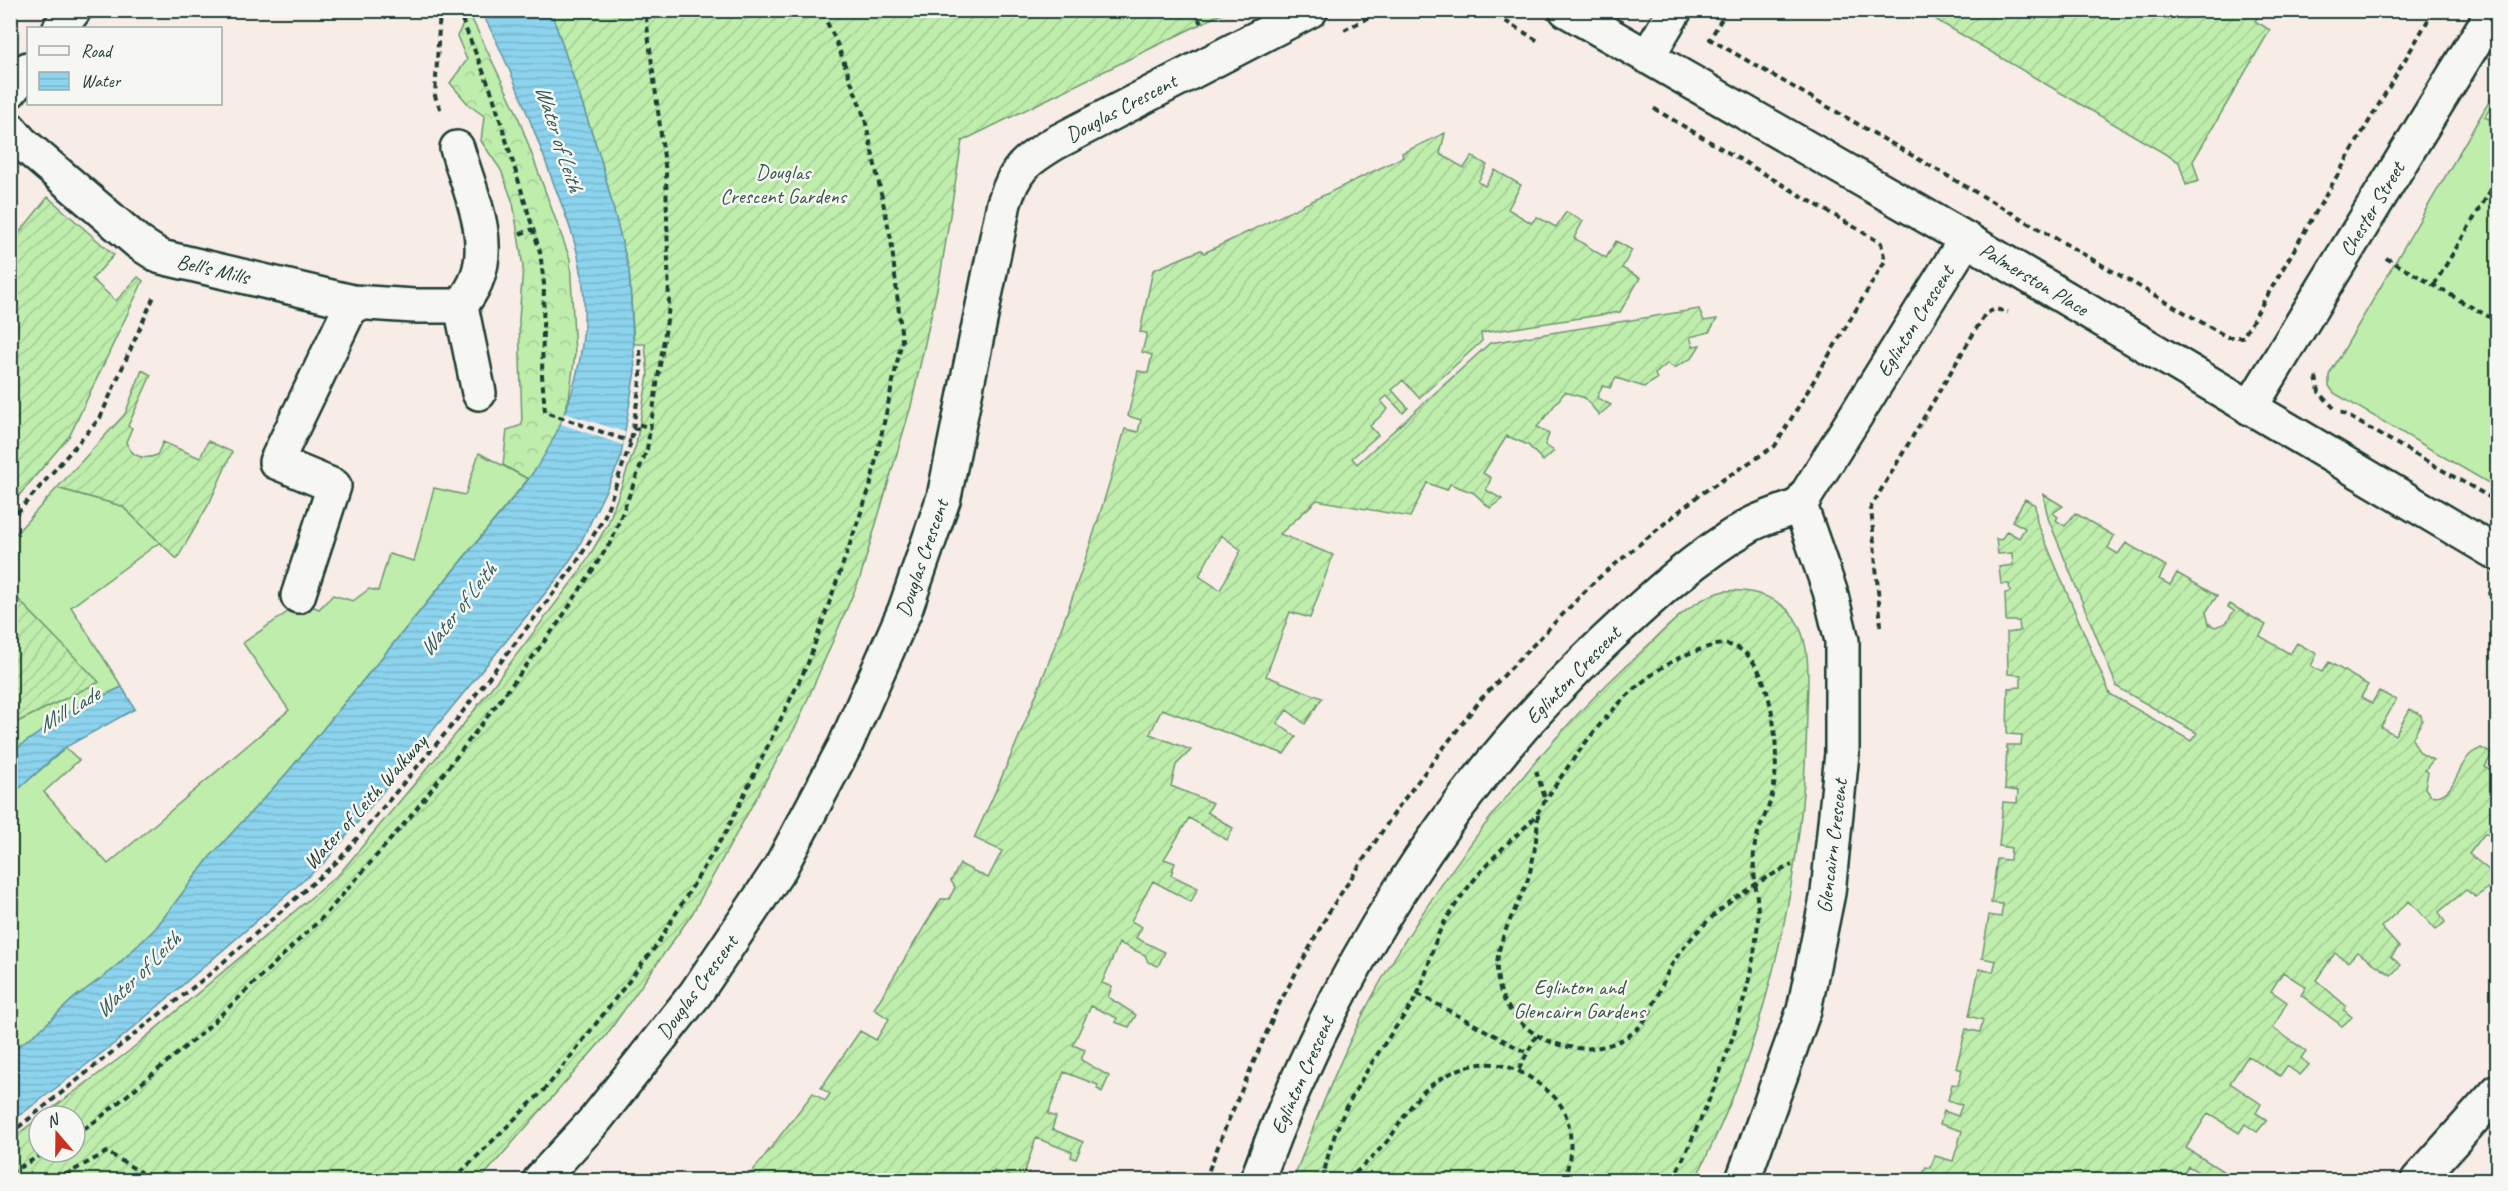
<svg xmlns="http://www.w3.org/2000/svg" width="2508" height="1191" font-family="Caveat,sans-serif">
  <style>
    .grass { fill: #beedac; stroke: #6e9570; stroke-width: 1.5 }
    .forest { fill: url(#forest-crowns); stroke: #6e9570; stroke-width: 1.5 }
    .garden { fill: url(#garden-furrows); stroke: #6e9570; stroke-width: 1.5; fill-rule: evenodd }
    .water { fill: url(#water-rules); stroke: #6097a4; stroke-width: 1.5 }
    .pier { fill: #f7ece6 }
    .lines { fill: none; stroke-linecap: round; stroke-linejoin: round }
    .minor-casing { stroke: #1f3d34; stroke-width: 38 }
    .path { stroke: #1f3d34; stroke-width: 4; stroke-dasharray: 6 4.5; stroke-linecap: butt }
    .minor { stroke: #f6f6f2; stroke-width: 33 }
    .labels { text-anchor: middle; stroke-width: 5; stroke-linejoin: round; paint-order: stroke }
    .street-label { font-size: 21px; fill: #1f3d34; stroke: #f6f6f2 }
    .park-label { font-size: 21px; fill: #375746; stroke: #f6f6f2 }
    .water-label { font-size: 22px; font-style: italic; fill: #355b59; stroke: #f6f6f2 }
  </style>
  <defs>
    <pattern id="forest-crowns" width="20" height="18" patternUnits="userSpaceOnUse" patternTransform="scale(1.5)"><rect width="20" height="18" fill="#beedac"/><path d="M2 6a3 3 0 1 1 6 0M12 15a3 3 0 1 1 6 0" fill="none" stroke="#a3cc95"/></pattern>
    <pattern id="garden-furrows" width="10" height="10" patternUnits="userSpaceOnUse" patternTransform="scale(1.5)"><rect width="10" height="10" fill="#beedac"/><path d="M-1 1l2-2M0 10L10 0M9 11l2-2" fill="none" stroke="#a3cc95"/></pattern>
    <pattern id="water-rules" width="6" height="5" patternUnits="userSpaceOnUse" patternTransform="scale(1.5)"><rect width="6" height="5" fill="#8cd3ee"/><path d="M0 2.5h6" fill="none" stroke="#78b6cd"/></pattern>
  </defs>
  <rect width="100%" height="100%" fill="#f7ece6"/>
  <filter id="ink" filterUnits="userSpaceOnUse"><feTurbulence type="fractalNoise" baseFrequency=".0167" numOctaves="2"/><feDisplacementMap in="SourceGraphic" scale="12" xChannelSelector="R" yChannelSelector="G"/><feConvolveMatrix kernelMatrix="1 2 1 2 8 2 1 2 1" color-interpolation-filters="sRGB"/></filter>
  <g filter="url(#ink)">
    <!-- grass -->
    <path class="grass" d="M 2497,88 L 2497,96 L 2485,117 L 2498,124 L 2497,142 L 2492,152 L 2498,155 L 2497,488 L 2334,393 L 2329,386 L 2329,375 Z
      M 479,453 L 528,479 L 287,773 L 210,857 L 155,929 L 111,971 L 74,998 L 38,1032 L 11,1052 L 10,796 L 66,748 L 79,760 L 44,792 L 108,864 L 289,710 L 243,643 L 302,602 L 319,609 L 333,595 L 353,601 L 369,589 L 378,591 L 389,554 L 414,561 L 434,488 L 465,495 Z
      M 57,488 L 122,506 L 160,542 L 71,607 L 122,687 L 76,708 L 11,752 L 11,725 L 98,682 L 11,592 L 11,539 Z"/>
    <!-- forest -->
    <path class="forest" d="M 469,13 L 516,111 L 570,259 L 575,354 L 569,398 L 560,427 L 544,459 L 528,479 L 503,465 L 507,430 L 522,425 L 519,319 L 523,267 L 513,203 L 501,170 L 481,141 L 484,116 L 469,105 L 450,83 L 467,60 L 457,36 Z"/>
    <!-- garden -->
    <path class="garden" d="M 551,11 L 1227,11 L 962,141 L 941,271 L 911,406 L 860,578 L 797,724 L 692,914 L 605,1037 L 480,1180 L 11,1180 L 11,1139 L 39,1118 L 39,1152 L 75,1152 L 75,1116 L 42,1116 L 128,1052 L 340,873 L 460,729 L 581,570 L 608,524 L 636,445 L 648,375 L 645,344 L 634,344 L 629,270 L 601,160 Z
      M 1921,11 L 2262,11 L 2255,21 L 2270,30 L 2193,161 L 2199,181 L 2186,185 L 2179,162 Z
      M 1445,133 L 1440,154 L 1464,168 L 1472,156 L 1487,165 L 1478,182 L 1485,186 L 1495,170 L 1521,185 L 1508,209 L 1531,223 L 1537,217 L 1556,227 L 1566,212 L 1583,221 L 1574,238 L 1606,258 L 1616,241 L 1632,250 L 1622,268 L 1640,278 L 1620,312 L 1481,333 L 1482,341 L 1419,398 L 1403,380 L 1392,390 L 1408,408 L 1403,413 L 1387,396 L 1381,401 L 1388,409 L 1370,426 L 1378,435 L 1352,458 L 1357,464 L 1490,343 L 1699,309 L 1704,321 L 1717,319 L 1709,332 L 1690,337 L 1693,346 L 1700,345 L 1692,358 L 1674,368 L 1668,363 L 1655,374 L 1657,379 L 1644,387 L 1616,378 L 1610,388 L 1602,386 L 1597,398 L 1611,405 L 1599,415 L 1585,398 L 1565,392 L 1537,427 L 1549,434 L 1545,445 L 1554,451 L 1543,461 L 1528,445 L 1507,436 L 1483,473 L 1491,478 L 1486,490 L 1502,499 L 1490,508 L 1474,493 L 1450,484 L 1447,490 L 1427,483 L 1410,517 L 1317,500 L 1280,534 L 1333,555 L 1310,618 L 1290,612 L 1266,676 L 1322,698 L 1305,724 L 1287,710 L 1277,723 L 1296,737 L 1284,754 L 1162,709 L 1150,734 L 1191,750 L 1176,765 L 1171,786 L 1213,803 L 1207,812 L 1233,828 L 1227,840 L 1189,818 L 1164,859 L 1175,863 L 1171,875 L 1198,888 L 1191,902 L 1153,881 L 1131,921 L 1142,927 L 1136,938 L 1165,952 L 1158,966 L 1148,962 L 1145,955 L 1119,943 L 1102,983 L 1112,987 L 1108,997 L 1136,1015 L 1129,1027 L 1115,1022 L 1117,1018 L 1091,1006 L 1073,1045 L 1085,1050 L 1081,1060 L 1109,1076 L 1102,1092 L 1097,1089 L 1098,1085 L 1064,1072 L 1048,1114 L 1056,1117 L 1052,1129 L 1083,1142 L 1076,1159 L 1071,1157 L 1072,1152 L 1036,1138 L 1022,1180 L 994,1171 L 990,1180 L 746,1180 L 813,1093 L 825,1101 L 830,1094 L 821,1088 L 860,1031 L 876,1040 L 889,1019 L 874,1009 L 941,899 L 949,899 L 955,887 L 951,881 L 960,864 L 988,878 L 1002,851 L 974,838 C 1036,707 1086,569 1125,429 L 1138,432 L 1141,420 L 1128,416 L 1138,371 L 1148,373 L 1152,355 L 1142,352 L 1147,333 L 1140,332 L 1153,270 L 1201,250 L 1204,253 L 1403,157 L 1402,153 ZM 1221,535 L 1241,550 L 1220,590 L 1199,576 Z
      M 48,197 L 114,255 L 92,279 L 116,301 L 138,277 L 143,281 L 70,435 L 11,505 L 11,243 Z
      M 142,370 L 151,375 L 128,426 L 132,428 L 126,442 C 131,456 143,461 157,455 L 163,442 L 200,458 L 208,441 L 232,452 L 210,502 L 177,559 L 122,506 L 57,488 L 125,414 Z
      M 2043,494 L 2063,506 L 2053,513 L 2058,517 L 2056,520 L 2065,526 L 2075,513 L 2114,536 L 2108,548 L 2118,554 L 2126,543 L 2166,566 L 2159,579 L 2170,585 L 2177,573 L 2217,596 L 2206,612 L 2209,624 L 2215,627 L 2226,623 L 2234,611 L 2228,607 L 2230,604 L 2266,625 L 2260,636 L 2290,654 L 2297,643 L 2317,654 L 2311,666 L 2322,672 L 2329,662 L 2368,685 L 2361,697 L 2372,703 L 2379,691 L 2396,700 L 2381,727 L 2395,735 L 2410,709 L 2421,715 L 2422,721 L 2412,739 L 2420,753 L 2433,760 L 2425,770 L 2428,772 L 2425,788 L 2430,795 C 2455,802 2457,763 2472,753 C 2475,751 2478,750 2481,748 L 2492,754 L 2485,767 L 2497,774 L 2497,839 L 2485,833 L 2469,854 L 2490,871 L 2496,882 L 2476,897 L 2466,890 L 2439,912 L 2445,922 L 2436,930 L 2409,901 L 2381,927 L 2399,947 L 2391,957 L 2401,965 L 2391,975 L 2357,952 L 2348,962 L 2335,953 L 2316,980 L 2346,1006 L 2344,1010 L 2352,1017 L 2342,1026 L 2301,995 L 2306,987 L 2283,972 L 2271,991 L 2287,1002 L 2273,1028 L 2306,1051 L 2301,1058 L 2309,1065 L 2300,1075 L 2287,1066 L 2280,1076 L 2248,1056 L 2230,1083 L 2261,1104 L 2256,1113 L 2267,1120 L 2257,1132 L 2245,1124 L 2239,1133 L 2208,1113 L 2186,1148 L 2229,1175 L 2226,1180 L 2212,1180 L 2188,1166 L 2180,1180 L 1931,1180 L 1932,1178 L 1923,1174 L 1926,1167 L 1930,1168 L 1935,1156 L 1953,1161 L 1962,1131 L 1940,1124 L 1944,1111 L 1958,1116 L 1962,1105 L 1948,1100 L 1952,1084 L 1958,1085 L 1962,1070 L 1956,1068 L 1966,1029 L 1980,1032 L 1983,1020 L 1969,1016 L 1979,969 L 1993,972 L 1996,961 L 1982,958 L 1989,915 L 2001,917 L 2003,904 L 1991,903 L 1997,859 L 2010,860 L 2011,848 L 1999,846 L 2003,802 L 2017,803 L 2018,791 L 2005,789 L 2007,745 L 2021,745 L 2022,735 L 2007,734 L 2008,688 L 2021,687 L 2021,675 L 2008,674 L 2007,633 L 2020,631 L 2019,621 L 2006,621 L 2005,593 L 2010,592 L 2009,584 L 2001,584 L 1999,567 L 2013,565 L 2012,553 L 1998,554 L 1996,539 L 2001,540 L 2007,531 L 2019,538 L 2025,528 L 2012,521 L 2025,499 L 2035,505 L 2037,522 L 2110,694 L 2191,741 L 2197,733 L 2117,687 L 2048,518 Z
      M 1724,591 C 1751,588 1785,598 1798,624 C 1811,649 1808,682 1807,710 C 1806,825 1786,940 1750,1050 C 1735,1095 1716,1138 1695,1180 L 1293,1180 C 1318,1115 1344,1047 1378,986 C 1444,870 1542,741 1641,652 C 1664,631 1692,598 1724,591 Z
      M 11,592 L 99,682 L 11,725 Z"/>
    <!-- water -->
    <path class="water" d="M 481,11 L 551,11 L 601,160 L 629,270 L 635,371 L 620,461 L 578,548 L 561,574 L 326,861 L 119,1040 L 11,1122 L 10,1052 L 38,1032 L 74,998 L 111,971 L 155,929 L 210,857 L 287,773 L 527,481 C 572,422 594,339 580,265 C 573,229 556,192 544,157 C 525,107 506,57 481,11 Z
      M 122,687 L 135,709 L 64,748 L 11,796 L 11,752 L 76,708 Z"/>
    <!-- pier -->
    <path class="pier" d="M 564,413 L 625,432 L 623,445 L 561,424 Z"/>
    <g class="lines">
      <!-- minor casing -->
      <g class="minor-casing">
        <path id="minor" d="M 1566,10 L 1966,239 L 2498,554
          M 60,28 L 74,10
          M 1648,56 L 1675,10
          M 10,91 L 28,69
          M 10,129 L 21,142 L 139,243 L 161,257 L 353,302 L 414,306 L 461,306
          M 457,148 C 468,187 493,237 477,278 C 474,288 467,297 461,306 L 479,393
          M 2250,408 L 2494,10
          M 298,596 L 334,486 L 276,462 L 353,302
          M 540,1180 L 596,1119 L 696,993 L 780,868 L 845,746 L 905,610 L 944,497 L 1004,203 C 1015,169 1025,161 1055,143 L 1311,10
          M 1257,1180 C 1332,976 1447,791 1605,641 C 1650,599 1696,556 1750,525 C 1765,517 1784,512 1800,505 L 1966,239
          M 1743,1180 L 1804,1010 L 1828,893 L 1842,753 L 1842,641 L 1830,591 L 1800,505
          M 2418,1180 L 2498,1091"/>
      </g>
      <!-- path -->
      <path class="path" d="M 440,10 L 435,96 L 442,113
        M 458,10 L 492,93 L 540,252 L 544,284 L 542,375 L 545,412 L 631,442
        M 1193,10 L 1201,23
        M 1487,10 L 1540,42
        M 1727,10 L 1710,39 L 2227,337 L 2243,337 L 2434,10
        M 1344,30 L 1384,10
        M 520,234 L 533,229
        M 2386,258 L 2498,322
        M 2434,285 L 2498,178
        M 2316,377 L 2319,392 L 2334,408
        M 2341,412 L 2498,502
        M 633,428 L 637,429 L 638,424 L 651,428
        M 10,521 L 100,418 L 155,294
        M 2488,593 L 2498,599
        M 1881,626 L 1871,507 L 1985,314 L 1995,309 L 2008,312
        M 1536,771 L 1545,798
        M 1538,815 C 1537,838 1534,860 1527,882 C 1517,909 1497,938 1497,968 C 1497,1036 1586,1073 1636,1030 C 1653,1015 1660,986 1671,966 C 1698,922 1745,886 1792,865
        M 1418,994 L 1527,1053
        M 1519,1069 L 1536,1036
        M 10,1134 L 211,973 L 338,861 L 454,723 L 575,565 L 604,518 L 631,442 L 641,375 L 640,347
        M 75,1135 L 101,1117 L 203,1032 L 325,915 L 410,817 L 501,699 L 559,622 L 612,540 L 647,449 L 669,307 L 666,173 L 645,10
        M 10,1173 L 46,1152
        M 56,1180 L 107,1152 L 140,1172 L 139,1180
        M 453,1180 L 547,1087 L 656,946 L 728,828 L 808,663 L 870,487 L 902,340 L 891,239 L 865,119 L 836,41 L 821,10
        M 1205,1180 L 1226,1126 L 1278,1006 L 1330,910 L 1399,806 L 1481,699 L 1595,581 L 1699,495 L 1775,446 L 1885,261 L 1881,243 L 1653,108
        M 1323,1180 C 1331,1127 1359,1081 1389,1037 C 1398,1023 1410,1010 1417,995 C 1430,970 1431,942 1447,918 C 1464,891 1484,866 1507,844 C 1516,834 1531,824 1538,812 C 1576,753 1630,670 1702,649 C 1711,646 1723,642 1733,646 C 1774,659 1781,755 1773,791 C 1769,812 1756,829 1754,851 C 1752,874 1759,898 1758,921 C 1751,1008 1710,1102 1673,1180
        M 1347,1180 C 1362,1168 1376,1154 1389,1139 C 1400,1124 1408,1108 1421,1094 C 1430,1085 1443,1077 1455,1071 C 1492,1055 1520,1067 1549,1092 C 1575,1113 1574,1151 1564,1180"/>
      <!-- minor -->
      <use href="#minor" class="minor"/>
    </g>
  </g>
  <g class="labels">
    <!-- street labels -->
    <g class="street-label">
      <text transform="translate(1121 108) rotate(-28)" y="7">Douglas Crescent</text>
      <text transform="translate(2372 209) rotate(-59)" y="7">Chester Street</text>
      <text transform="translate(213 269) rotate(13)" y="7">Bell's Mills</text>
      <text transform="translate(2034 279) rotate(31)" y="7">Palmerston Place</text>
      <text transform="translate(1915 321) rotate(-58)" y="7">Eglinton Crescent</text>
      <text transform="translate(922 558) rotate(-71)" y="7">Douglas Crescent</text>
      <text transform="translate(1573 675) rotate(-46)" y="7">Eglinton Crescent</text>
      <text transform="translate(365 802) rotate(-48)" y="7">Water of Leith Walkway</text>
      <text transform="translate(1832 846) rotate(-83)" y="7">Glencairn Crescent</text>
      <text transform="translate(697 987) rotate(-54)" y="7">Douglas Crescent</text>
      <text transform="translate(1302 1075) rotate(-66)" y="7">Eglinton Crescent</text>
    </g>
    <!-- park labels -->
    <g class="park-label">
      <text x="783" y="179">Douglas<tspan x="783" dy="24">Crescent Gardens</tspan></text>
      <text x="1579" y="994">Eglinton and<tspan x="1579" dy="24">Glencairn Gardens</tspan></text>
    </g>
    <!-- water labels -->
    <g class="water-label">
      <text transform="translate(560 138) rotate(72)" y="8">Water of Leith</text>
      <text transform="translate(457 609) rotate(-52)" y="8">Water of Leith</text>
      <text transform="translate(68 709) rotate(-31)" y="8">Mill Lade</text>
      <text transform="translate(137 974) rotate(-45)" y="8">Water of Leith</text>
    </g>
  </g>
  <!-- margin -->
  <rect width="2508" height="1191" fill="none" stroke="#f6f6f2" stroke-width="36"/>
  <rect x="18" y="18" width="2472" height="1155" fill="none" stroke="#1f3d34" stroke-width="2" filter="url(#ink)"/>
  <!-- legend -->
  <rect x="27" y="27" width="195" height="78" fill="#f6f6f2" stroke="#a0aca6" stroke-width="1.5"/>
  <rect x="39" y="46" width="30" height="9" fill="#f6f6f2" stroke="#a0aca6" stroke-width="1.5"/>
  <text x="81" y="57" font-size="18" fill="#1f3d34">Road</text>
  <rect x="39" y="72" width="30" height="18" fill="url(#water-rules)" stroke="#a0aca6" stroke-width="1.5"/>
  <text x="81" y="87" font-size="18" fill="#1f3d34">Water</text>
  <!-- north arrow -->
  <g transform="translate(57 1134) rotate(340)"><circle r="28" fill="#f6f6f2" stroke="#a0aca6" stroke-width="1.5"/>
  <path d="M0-4.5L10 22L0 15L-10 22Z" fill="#c8321e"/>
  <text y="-9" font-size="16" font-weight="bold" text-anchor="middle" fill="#1f3d34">N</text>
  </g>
</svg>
